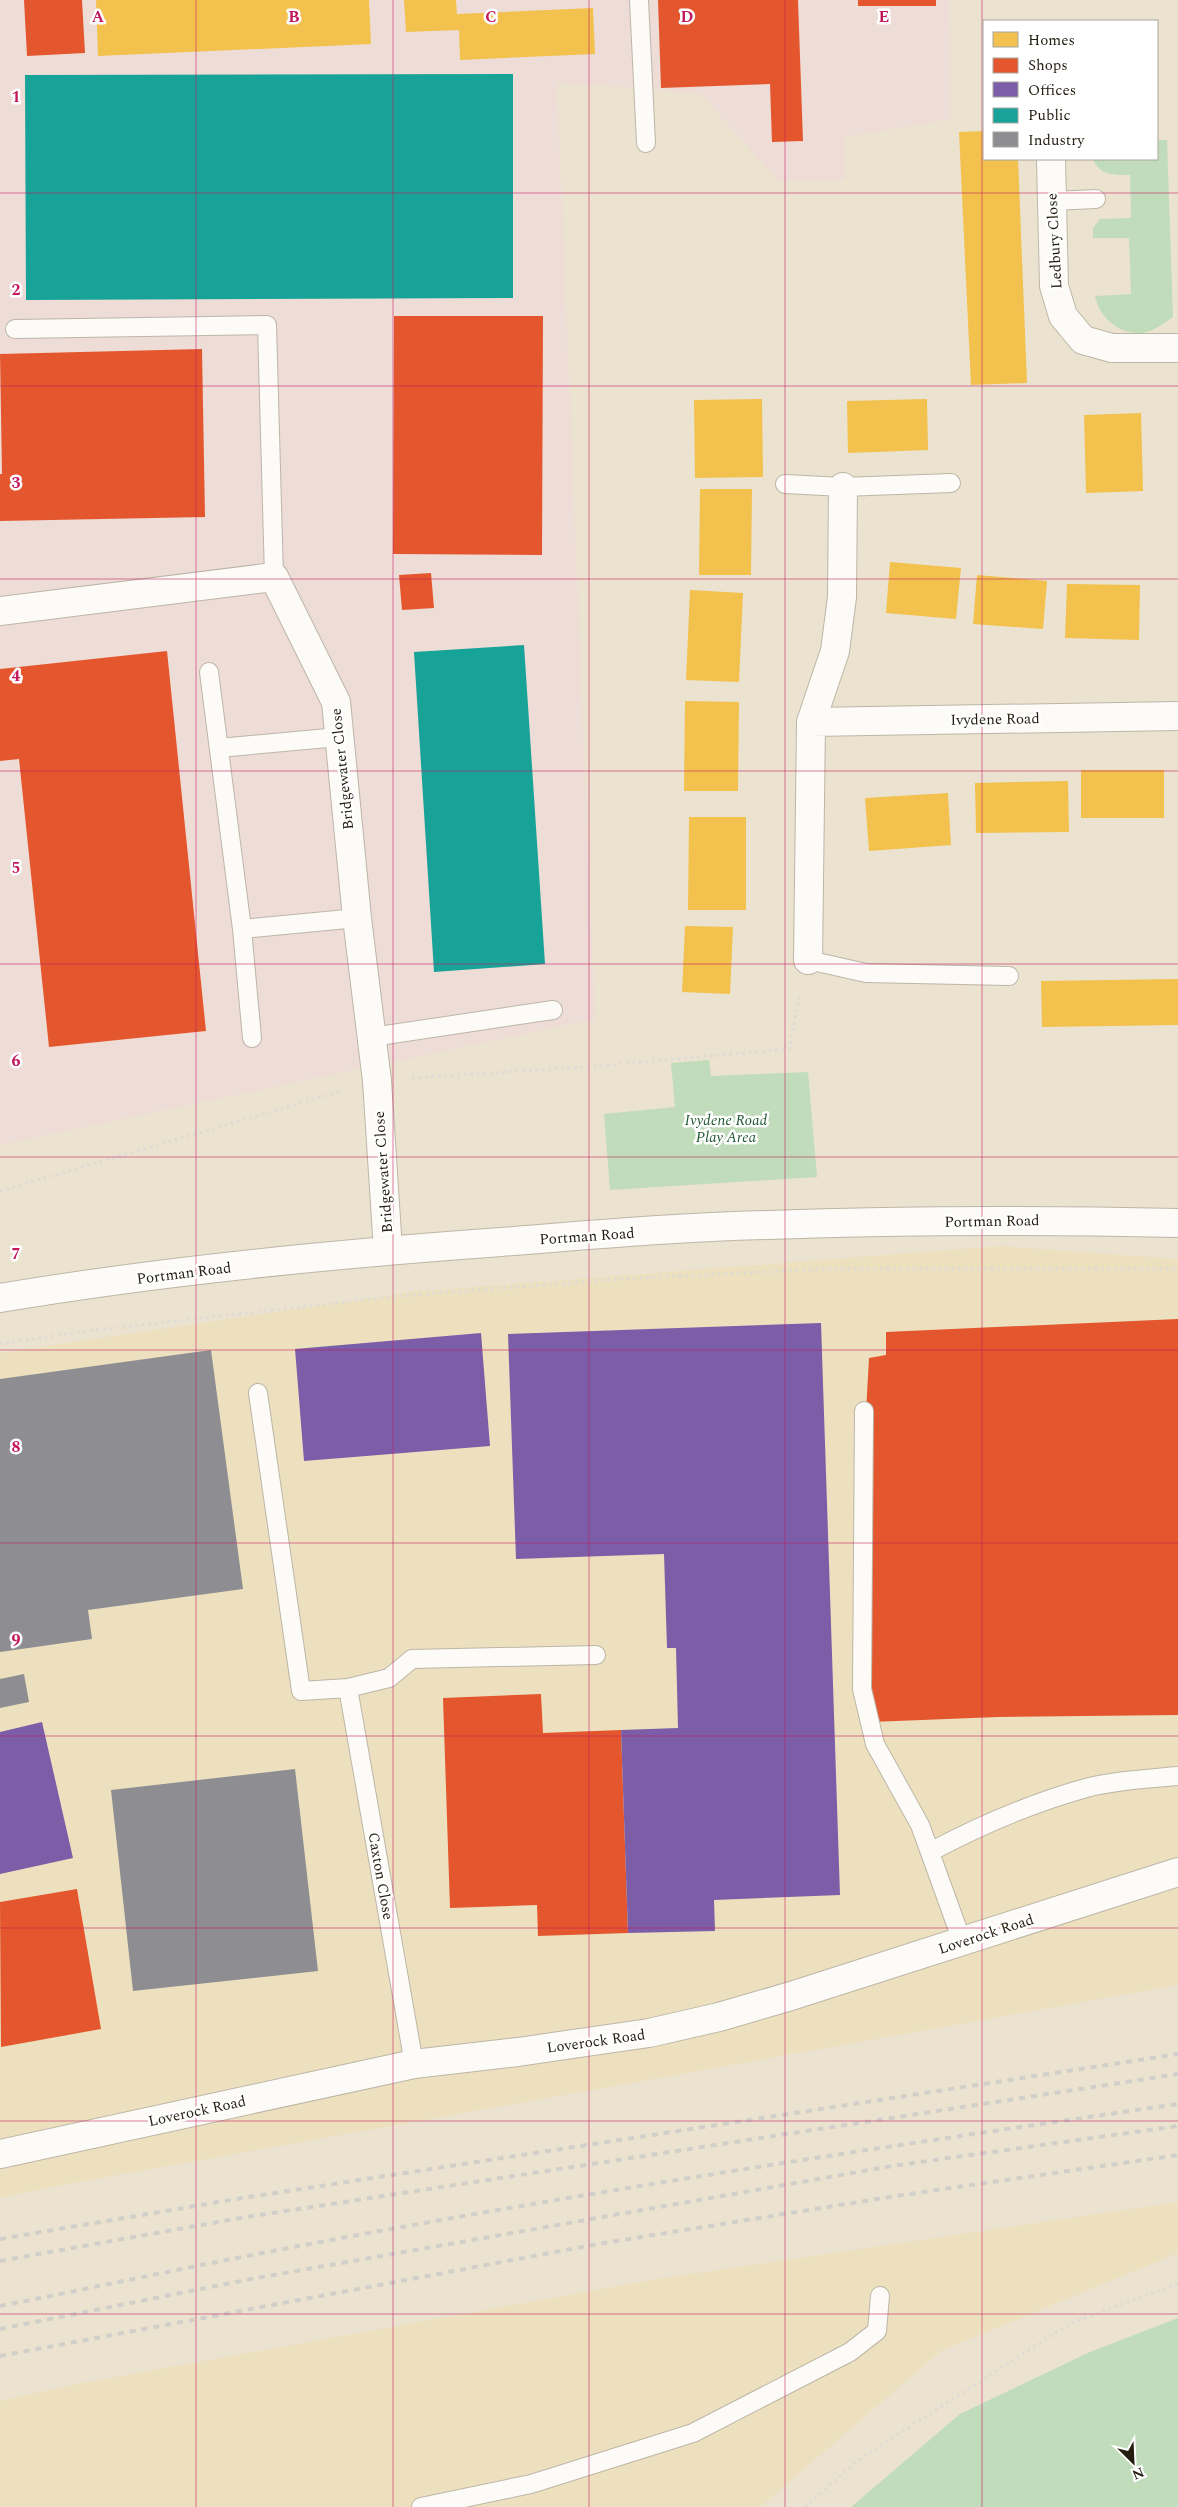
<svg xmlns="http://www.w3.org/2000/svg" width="1178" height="2507" font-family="Spectral,serif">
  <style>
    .commercial { fill: #eedcd7 }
    .built { fill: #ede0bf }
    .green { fill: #c1dcbb }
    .homes { fill: #f2c14e }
    .shops { fill: #e4572e }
    .offices { fill: #7b5ea7 }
    .public { fill: #17a398 }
    .industry { fill: #8d8d92 }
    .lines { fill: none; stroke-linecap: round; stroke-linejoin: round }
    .lane-casing { stroke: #bdb6a7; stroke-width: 20 }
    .street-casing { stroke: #bdb6a7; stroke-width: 30 }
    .secondary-casing { stroke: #bdb6a7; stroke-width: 30 }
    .path { stroke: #dedbd5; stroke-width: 3; stroke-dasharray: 2.5 4; stroke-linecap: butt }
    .lane { stroke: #fcfbf8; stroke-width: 18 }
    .street { stroke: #fcfbf8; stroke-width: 28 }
    .secondary { stroke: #fcfbf8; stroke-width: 28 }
    .rail { stroke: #d1cfc9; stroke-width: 4; stroke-dasharray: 6 6; stroke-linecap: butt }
    .grid { fill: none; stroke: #c2185b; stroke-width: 1; stroke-opacity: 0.55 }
    .labels { text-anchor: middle; stroke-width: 5; stroke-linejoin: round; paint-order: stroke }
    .street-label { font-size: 15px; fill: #221d0f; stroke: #fff }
    .park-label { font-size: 15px; font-style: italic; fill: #205932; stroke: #fff }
    .grid-label { font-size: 16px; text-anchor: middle; font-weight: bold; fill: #c2185b; stroke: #fff; stroke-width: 5; stroke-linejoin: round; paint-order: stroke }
  </style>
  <rect width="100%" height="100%" fill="#ebe3cf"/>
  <!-- commercial -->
  <path class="commercial" d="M 0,0 L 950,0 L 951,119 L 843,137 L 845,180 L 778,181 L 702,95 L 656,89 L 557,83 L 595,1019 L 0,1145 Z"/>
  <!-- built -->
  <path class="built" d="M 1000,1246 L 1178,1259 L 1178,1985 L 56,2186 L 0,2198 L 0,1353 L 411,1292 Z
    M 1178,2202 L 1178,2253 L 941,2351 L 760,2507 L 0,2507 L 0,2401 L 77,2384 L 651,2280 Z"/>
  <!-- green -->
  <path class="green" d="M 1157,140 L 1167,140 L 1173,317 C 1164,323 1153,332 1142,333 C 1119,335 1099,317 1095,296 L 1131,294 L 1129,238 L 1093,238 L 1093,228 L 1100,219 L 1131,218 L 1130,175 C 1114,175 1100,176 1093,159 L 1157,159 Z
    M 709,1060 L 711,1076 L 808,1072 L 817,1177 L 610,1190 L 604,1114 L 675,1107 L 671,1063 Z
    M 1178,2318 L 1178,2507 L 851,2507 L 960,2414 L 1090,2352 Z"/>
  <!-- homes -->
  <path class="homes" d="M 96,0 L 369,0 L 371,44 L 98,56 Z
    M 404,0 L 456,0 L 457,14 L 593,8 L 595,54 L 460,60 L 459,30 L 406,32 Z
    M 984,131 L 984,159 L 1018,159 L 1027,383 L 971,385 L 959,132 Z
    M 762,399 L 763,477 L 695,478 L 694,400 Z
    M 927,399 L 928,450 L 848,453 L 847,401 Z
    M 1141,413 L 1143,491 L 1086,493 L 1084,415 Z
    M 700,489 L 752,489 L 751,575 L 699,575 Z
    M 890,562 L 961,568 L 956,619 L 886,613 Z
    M 977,575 L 1047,581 L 1043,629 L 973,624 Z
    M 1067,584 L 1140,585 L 1139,640 L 1065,638 Z
    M 690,590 L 743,593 L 739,682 L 686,680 Z
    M 685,701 L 739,702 L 738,791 L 684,791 Z
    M 1081,770 L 1164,770 L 1164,818 L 1081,818 Z
    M 1068,781 L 1069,832 L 976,833 L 975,783 Z
    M 948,793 L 951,845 L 869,851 L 865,798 Z
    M 689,817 L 746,817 L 746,910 L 688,910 Z
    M 685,926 L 733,927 L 730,994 L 682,992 Z
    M 1178,979 L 1178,1025 L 1042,1027 L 1041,981 Z"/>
  <!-- shops -->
  <path class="shops" d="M 24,0 L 82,0 L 85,53 L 27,56 Z
    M 658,0 L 798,0 L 803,141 L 772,142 L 770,84 L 661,88 Z
    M 858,0 L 936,0 L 936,6 L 858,6 Z
    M 394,316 L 543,316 L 542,555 L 393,554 Z
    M 202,349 L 205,517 L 0,521 L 0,474 L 2,474 L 0,354 Z
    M 431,573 L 434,608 L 402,610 L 399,575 Z
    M 167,651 L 206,1031 L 49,1047 L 19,759 L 0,761 L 0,669 Z
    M 1178,1319 L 1178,1715 L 998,1717 L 871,1722 L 869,1601 L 872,1560 L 863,1466 L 869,1358 L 886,1355 L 886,1332 Z
    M 541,1694 L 543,1733 L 621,1730 L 628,1933 L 538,1936 L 537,1905 L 450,1908 L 443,1698 Z
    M 77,1889 L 101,2029 L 1,2047 L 0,1902 Z"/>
  <!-- offices -->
  <path class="offices" d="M 821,1323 L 840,1895 L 714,1900 L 715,1931 L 628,1933 L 621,1730 L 678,1728 L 676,1648 L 667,1648 L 664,1554 L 516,1559 L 508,1334 Z
    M 481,1333 L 490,1446 L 304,1461 L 295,1349 Z
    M 42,1722 L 73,1858 L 0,1874 L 0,1732 Z"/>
  <!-- public -->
  <path class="public" d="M 513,74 L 513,298 L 26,300 L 25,75 Z
    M 524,645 L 545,964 L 434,972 L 414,652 Z"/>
  <!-- industry -->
  <path class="industry" d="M 211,1350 L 243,1589 L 88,1610 L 92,1639 L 0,1652 L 0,1379 Z
    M 24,1674 L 29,1702 L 0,1708 L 0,1679 Z
    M 295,1769 L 318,1971 L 133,1991 L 111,1790 Z"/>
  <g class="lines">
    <!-- lane casing -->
    <g class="lane-casing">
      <path id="lane" d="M 639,0 L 646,143
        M 1052,201 L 1096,199
        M 15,329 L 267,325 L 274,577
        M 785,484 L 843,487 L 951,483
        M 209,672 L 242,929
        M 219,748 L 339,737
        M 808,960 L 866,973 L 1009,976
        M 372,1037 L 553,1010
        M 252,1038 L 242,929 L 357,918
        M 258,1393 L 301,1691 L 348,1688 L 389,1678 L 412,1659 L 596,1655
        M 864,1411 L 862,1689 L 875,1744 L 920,1825 L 962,1941
        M 348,1688 L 414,2064
        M 930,1852 C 979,1826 1032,1803 1086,1788 C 1116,1780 1148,1779 1178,1776
        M 421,2507 L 531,2484 L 693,2433 L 850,2352 L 877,2331 L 880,2296"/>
    </g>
    <!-- street casing -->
    <g class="street-casing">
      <path id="street" d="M 1051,159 L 1054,286 L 1063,316 L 1083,340 L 1112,348 L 1178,348
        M 0,611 L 274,577 L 336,702 L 357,918 L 377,1081 L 388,1250
        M 811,722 L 1178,716
        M 808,960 L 811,722 L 835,651 L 842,597 L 843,487
        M 0,2154 L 414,2064 L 518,2052 L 649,2033 L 719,2017 L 791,1996 L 1178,1872"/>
    </g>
    <!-- secondary casing -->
    <g class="secondary-casing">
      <path id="secondary" d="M 0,1298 C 166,1270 334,1254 501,1242 C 590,1235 679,1227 768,1225 C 905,1220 1041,1220 1178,1223"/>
    </g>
    <!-- path -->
    <path class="path" d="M 412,1078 L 598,1066 L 789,1049 L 800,995
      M 0,1191 L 342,1091
      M 0,1344 L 86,1331 L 399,1296 L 619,1279 L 824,1269 L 1178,1269
      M 805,2507 L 858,2460 L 1071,2323 L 1178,2284"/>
    <!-- lane -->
    <use href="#lane" class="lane"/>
    <!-- street -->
    <use href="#street" class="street"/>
    <!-- secondary -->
    <use href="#secondary" class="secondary"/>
    <!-- rail -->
    <path class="rail" d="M 0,2239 L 236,2199 L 1178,2054
      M 0,2261 L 240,2218 L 1178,2074
      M 0,2306 C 82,2290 165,2272 247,2256 C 556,2196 867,2149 1178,2104
      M 0,2329 L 251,2279 L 892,2166 L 1178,2126
      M 0,2356 L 598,2244 L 896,2196 L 1178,2155"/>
  </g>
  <!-- grid -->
  <path class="grid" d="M 196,0 L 196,2507M 393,0 L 393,2507M 589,0 L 589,2507M 785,0 L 785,2507M 982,0 L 982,2507M 0,193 L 1178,193M 0,386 L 1178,386M 0,579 L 1178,579M 0,771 L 1178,771M 0,964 L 1178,964M 0,1157 L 1178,1157M 0,1350 L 1178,1350M 0,1543 L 1178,1543M 0,1736 L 1178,1736M 0,1928 L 1178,1928M 0,2121 L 1178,2121M 0,2314 L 1178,2314"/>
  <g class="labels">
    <!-- street labels -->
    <g class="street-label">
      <text transform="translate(1054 241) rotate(-93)" y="5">Ledbury Close</text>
      <text transform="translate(995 719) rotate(-1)" y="5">Ivydene Road</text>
      <text transform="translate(342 769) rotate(-96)" y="5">Bridgewater Close</text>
      <text transform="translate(383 1172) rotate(-94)" y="5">Bridgewater Close</text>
      <text transform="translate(992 1221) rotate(-1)" y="5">Portman Road</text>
      <text transform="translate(587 1236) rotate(-4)" y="5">Portman Road</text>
      <text transform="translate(184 1273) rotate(-7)" y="5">Portman Road</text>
      <text transform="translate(381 1876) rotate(80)" y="5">Caxton Close</text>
      <text transform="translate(986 1934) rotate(-18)" y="5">Loverock Road</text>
      <text transform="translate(596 2041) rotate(-8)" y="5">Loverock Road</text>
      <text transform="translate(197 2111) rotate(-12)" y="5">Loverock Road</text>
    </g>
    <!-- park labels -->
    <g class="park-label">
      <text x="726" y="1125">Ivydene Road<tspan x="726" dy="17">Play Area</tspan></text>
    </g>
  </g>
  <g class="grid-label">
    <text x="98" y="22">A</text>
    <text x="294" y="22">B</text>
    <text x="491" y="22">C</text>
    <text x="687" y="22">D</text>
    <text x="884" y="22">E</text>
    <text x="16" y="102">1</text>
    <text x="16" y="295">2</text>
    <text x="16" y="488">3</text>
    <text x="16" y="681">4</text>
    <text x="16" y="873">5</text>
    <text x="16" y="1066">6</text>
    <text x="16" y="1259">7</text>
    <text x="16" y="1452">8</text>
    <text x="16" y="1645">9</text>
  </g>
  <!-- legend -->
  <rect x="983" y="20" width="175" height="140" fill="#ffffff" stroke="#a7a59f"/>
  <rect x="993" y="32" width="25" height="15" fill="#f2c14e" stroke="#a7a59f"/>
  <text x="1028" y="45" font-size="15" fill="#221d0f">Homes</text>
  <rect x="993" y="58" width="25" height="15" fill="#e4572e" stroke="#a7a59f"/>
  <text x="1028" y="70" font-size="15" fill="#221d0f">Shops</text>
  <rect x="993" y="82" width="25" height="15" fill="#7b5ea7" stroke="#a7a59f"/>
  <text x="1028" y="95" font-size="15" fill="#221d0f">Offices</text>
  <rect x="993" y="108" width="25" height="15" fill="#17a398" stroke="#a7a59f"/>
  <text x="1028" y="120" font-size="15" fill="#221d0f">Public</text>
  <rect x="993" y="132" width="25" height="15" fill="#8d8d92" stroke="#a7a59f"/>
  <text x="1028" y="145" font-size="15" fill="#221d0f">Industry</text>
  <!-- north arrow -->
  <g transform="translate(1133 2462) rotate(156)" stroke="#ffffff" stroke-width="4" paint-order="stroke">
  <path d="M0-4L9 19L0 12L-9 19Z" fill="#221d0f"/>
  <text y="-8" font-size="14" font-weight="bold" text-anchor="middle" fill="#221d0f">N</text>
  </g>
</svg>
